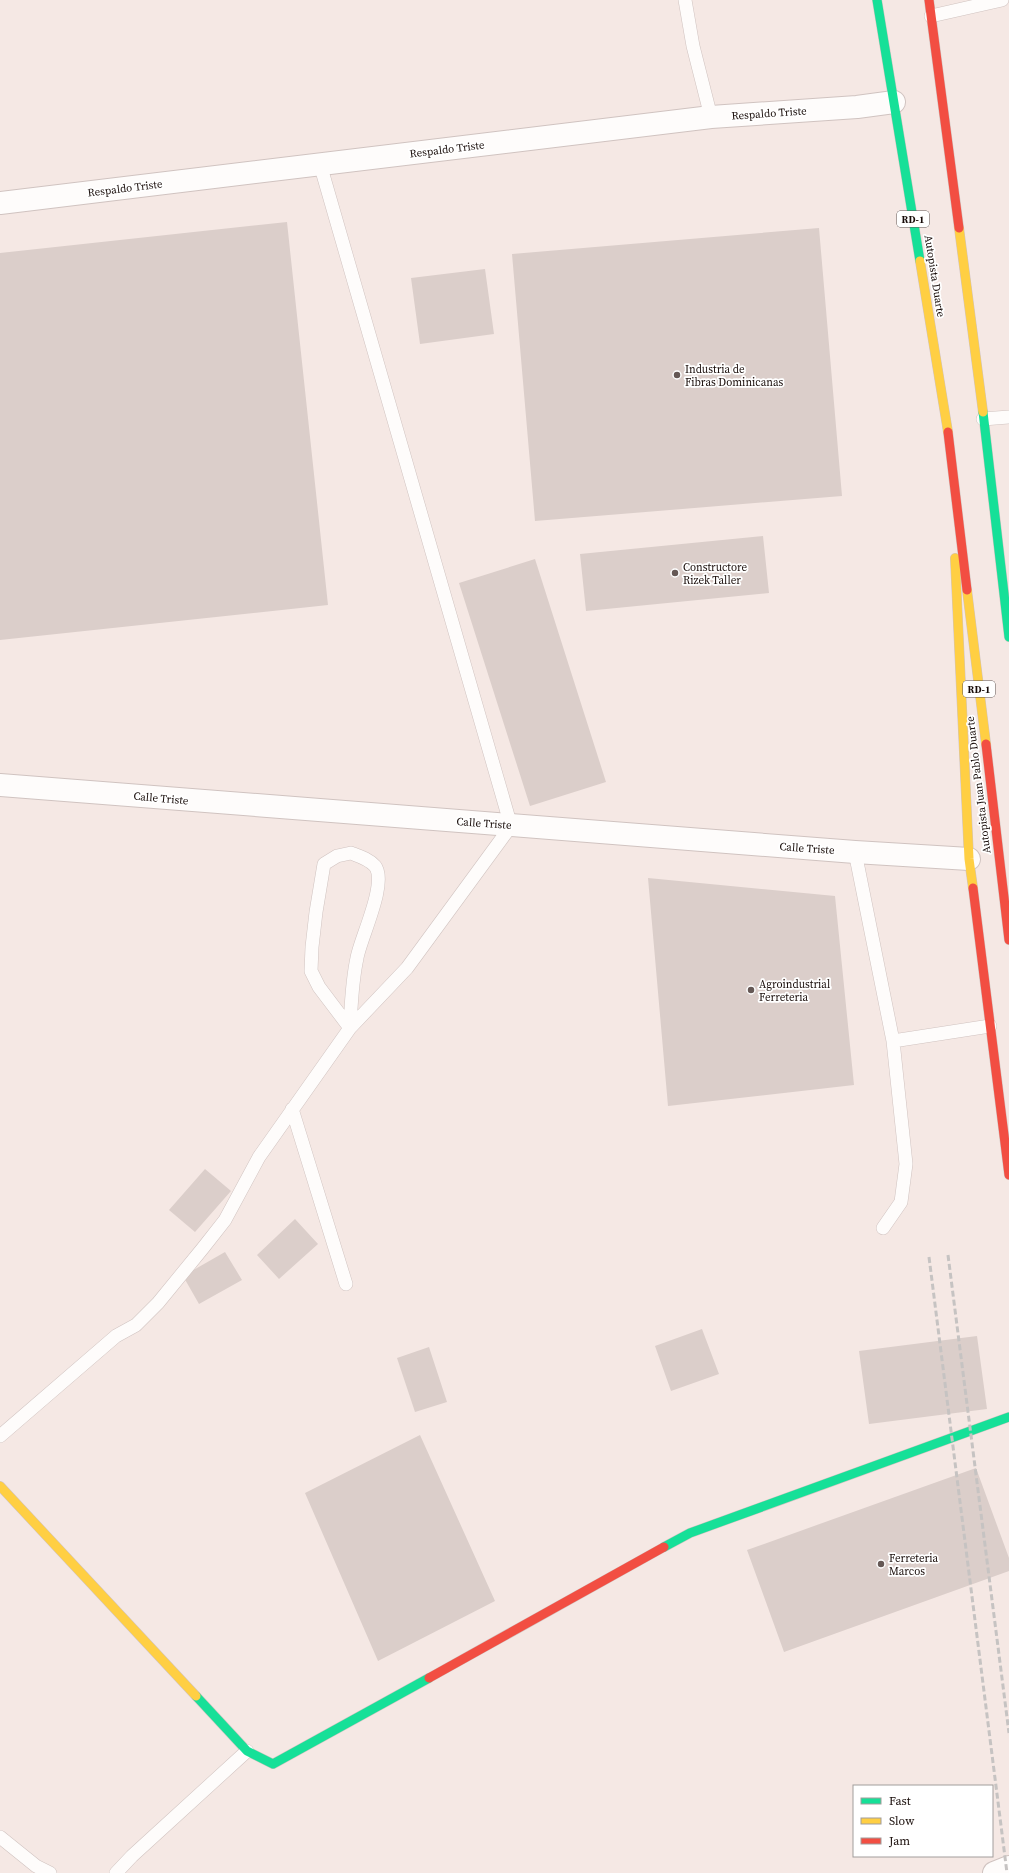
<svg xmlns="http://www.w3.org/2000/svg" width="1009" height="1873" font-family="'Source Serif 4',serif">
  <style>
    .building { fill: #dbceca }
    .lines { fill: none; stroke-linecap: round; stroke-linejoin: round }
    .lane-casing { stroke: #d0c3c0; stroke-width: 14 }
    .street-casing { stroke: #d0c3c0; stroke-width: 24 }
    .fast-casing { stroke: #d0c3c0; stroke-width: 10 }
    .slow-casing { stroke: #d0c3c0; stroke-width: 10 }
    .jam-casing { stroke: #d0c3c0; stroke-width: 10 }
    .lane { stroke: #fefcfb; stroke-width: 13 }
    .street { stroke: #fefcfb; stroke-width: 22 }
    .fast { stroke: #16e098; stroke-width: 9 }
    .slow { stroke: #ffcf43; stroke-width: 9 }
    .jam { stroke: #f24e42; stroke-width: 9 }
    .rail { stroke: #c6c3c2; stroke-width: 3; stroke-dasharray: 6 3; stroke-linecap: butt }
    .poi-dot { fill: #655855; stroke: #fff; stroke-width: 1.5 }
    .labels { text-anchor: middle; stroke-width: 3.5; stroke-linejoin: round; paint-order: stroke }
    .shield { fill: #fff; stroke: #5d5452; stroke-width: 1 }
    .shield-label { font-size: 10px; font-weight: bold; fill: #170b08 }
    .street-label { font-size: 11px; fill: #170b08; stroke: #fff }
    .poi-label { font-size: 11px; fill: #170b08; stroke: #fff; text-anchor: start }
  </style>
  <rect width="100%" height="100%" fill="#f5e8e4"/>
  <!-- building -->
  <path class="building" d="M 287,222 L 328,605 L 0,640 L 0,253 Z
    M 819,228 L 842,496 L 535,521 L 512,254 Z
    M 485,269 L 494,334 L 420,344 L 411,278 Z
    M 763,536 L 769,593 L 586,611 L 580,554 Z
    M 535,559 L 606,782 L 530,806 L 459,583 Z
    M 648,878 L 835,896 L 854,1085 L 668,1106 Z
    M 205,1169 L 231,1191 L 195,1232 L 169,1210 Z
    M 295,1219 L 318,1244 L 279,1279 L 257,1255 Z
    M 225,1252 L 242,1280 L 199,1304 L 183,1276 Z
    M 702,1329 L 719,1374 L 671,1391 L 655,1346 Z
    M 977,1336 L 987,1409 L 869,1424 L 859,1351 Z
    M 429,1347 L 447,1402 L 415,1412 L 397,1358 Z
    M 420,1435 L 495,1601 L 378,1661 L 305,1493 Z
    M 976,1468 L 1009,1558 L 1009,1571 L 784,1652 L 747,1550 Z"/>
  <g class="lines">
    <!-- lane casing -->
    <g class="lane-casing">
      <path id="lane" d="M 685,0 L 693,46 L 711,117
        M 931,16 L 1002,0
        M 983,419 L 1009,417
        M 855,852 L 893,1041 L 906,1164 L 901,1202 L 883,1228
        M 351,853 C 359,856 369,859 375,866 C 388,883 360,939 357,958 C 352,981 351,1004 350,1028 L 319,987 L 311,971 L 312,947 L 316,912 L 324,864 L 337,856 Z
        M 893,1041 L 990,1026
        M 292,1109 L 346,1284
        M 0,1436 L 116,1336 L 136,1325 L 158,1303 L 203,1248 L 225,1220 L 259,1157 L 350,1028 L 407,968 L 511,826 L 320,164
        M 0,1837 L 36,1866 L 50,1873
        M 116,1873 L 132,1856 L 247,1751"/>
    </g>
    <!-- street casing -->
    <g class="street-casing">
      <path id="street" d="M 0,203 L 711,117 L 857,107 L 894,102
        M 0,785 L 855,852 L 969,859
        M 994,1873 L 1009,1867"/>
    </g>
    <!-- fast casing -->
    <g class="fast-casing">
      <path id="fast" d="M 877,0 L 920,261
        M 983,412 L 1009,637
        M 664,1547 L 690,1533 L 1009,1417
        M 196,1696 L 247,1751 L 273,1764 L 429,1678"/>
    </g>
    <!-- slow casing -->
    <g class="slow-casing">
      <path id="slow" d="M 959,228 L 983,412
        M 920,261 L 948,432
        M 955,558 L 969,859 L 973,888
        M 967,590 L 986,744
        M 0,1486 L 196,1696"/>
    </g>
    <!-- jam casing -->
    <g class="jam-casing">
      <path id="jam" d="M 929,0 L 959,228
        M 948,432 L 967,590
        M 986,744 L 1009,940
        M 973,888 L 1009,1175
        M 429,1678 L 664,1547"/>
    </g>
    <!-- lane -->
    <use href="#lane" class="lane"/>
    <!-- street -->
    <use href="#street" class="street"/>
    <!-- fast -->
    <use href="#fast" class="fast"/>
    <!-- slow -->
    <use href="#slow" class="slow"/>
    <!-- jam -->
    <use href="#jam" class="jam"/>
    <!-- rail -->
    <path class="rail" d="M 948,1255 L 1009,1733
      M 929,1257 L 1007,1873"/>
  </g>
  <!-- markers -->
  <g class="poi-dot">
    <circle cx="677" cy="375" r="4"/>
    <circle cx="675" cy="573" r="4"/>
    <circle cx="751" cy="990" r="4"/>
    <circle cx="881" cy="1564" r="4"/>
  </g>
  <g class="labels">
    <!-- shield labels -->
    <g class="shield">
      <rect x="897" y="211" width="32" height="16" rx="3"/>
      <rect x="963" y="681" width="32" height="16" rx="3"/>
    </g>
    <g class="shield-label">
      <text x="913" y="223">RD-1</text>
      <text x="979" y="693">RD-1</text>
    </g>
    <!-- street labels -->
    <g class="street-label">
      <text transform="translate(769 113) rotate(-4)" y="4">Respaldo Triste</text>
      <text transform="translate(447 149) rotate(-7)" y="4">Respaldo Triste</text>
      <text transform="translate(125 188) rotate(-7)" y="4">Respaldo Triste</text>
      <text transform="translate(935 276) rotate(81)" y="4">Autopista Duarte</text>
      <text transform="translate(978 785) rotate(-97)" y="4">Autopista Juan Pablo Duarte</text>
      <text transform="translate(161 798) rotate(5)" y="4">Calle Triste</text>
      <text transform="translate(484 823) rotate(4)" y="4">Calle Triste</text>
      <text transform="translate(807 848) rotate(4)" y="4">Calle Triste</text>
    </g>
    <!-- poi labels -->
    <g class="poi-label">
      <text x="685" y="373">Industria de<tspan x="685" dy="13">Fibras Dominicanas</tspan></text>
      <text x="683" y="571">Constructore<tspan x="683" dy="13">Rizek Taller</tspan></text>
      <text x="759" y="988">Agroindustrial<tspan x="759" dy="13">Ferreteria</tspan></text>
      <text x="889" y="1562">Ferreteria<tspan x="889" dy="13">Marcos</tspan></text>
    </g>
  </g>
  <!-- legend -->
  <rect x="853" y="1785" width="140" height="72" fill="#ffffff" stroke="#a29d9c"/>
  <rect x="861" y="1798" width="20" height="6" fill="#16e098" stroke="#a29d9c"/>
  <text x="889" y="1805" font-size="12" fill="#170b08">Fast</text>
  <rect x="861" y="1818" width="20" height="6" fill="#ffcf43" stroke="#a29d9c"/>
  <text x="889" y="1825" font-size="12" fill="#170b08">Slow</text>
  <rect x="861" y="1838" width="20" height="6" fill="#f24e42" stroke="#a29d9c"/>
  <text x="889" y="1845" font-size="12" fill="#170b08">Jam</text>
</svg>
